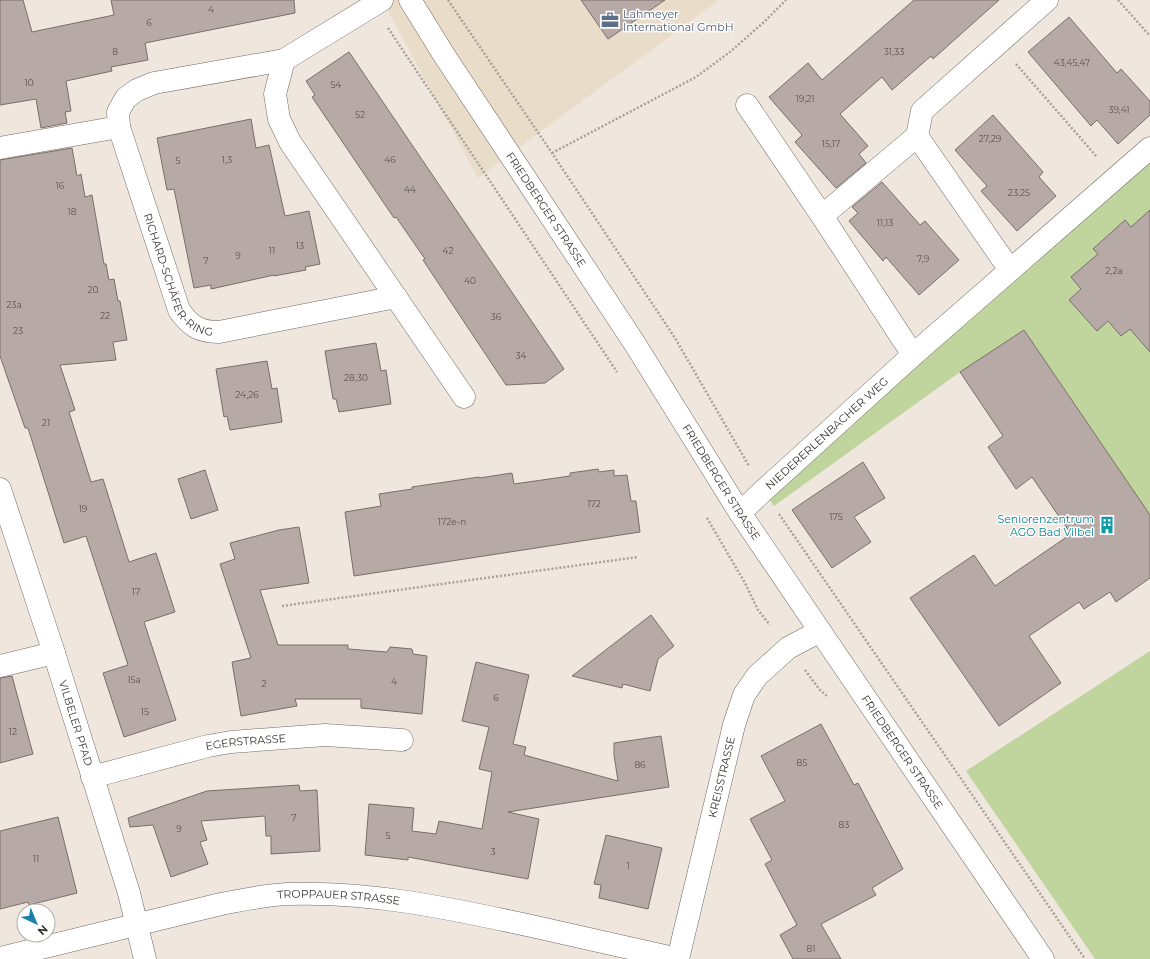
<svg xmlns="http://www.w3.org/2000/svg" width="1150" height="959" font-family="Montserrat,sans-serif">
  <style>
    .industrial { fill: #e9dcc8 }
    .green { fill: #bfd59d }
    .building { fill: #b7a9a6; stroke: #7a6e6b }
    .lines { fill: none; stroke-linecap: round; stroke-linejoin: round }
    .minor-casing { stroke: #726a62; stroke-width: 23 }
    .path { stroke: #a8a19a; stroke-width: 2.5; stroke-dasharray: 2 2; stroke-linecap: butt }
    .minor { stroke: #fff; stroke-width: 22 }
    .labels { text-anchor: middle; stroke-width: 3; stroke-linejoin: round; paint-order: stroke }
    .number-label { font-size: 9px; fill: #5a5450 }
    .service-label { font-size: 11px; fill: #4e5e75; stroke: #fff; text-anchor: start }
    .street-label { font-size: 11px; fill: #3b3733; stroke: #fff }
    .culture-label { font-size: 11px; fill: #0d838f; stroke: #fff; text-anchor: end }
  </style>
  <rect width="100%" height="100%" fill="#efe6dd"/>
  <!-- industrial -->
  <path class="industrial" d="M 382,0 L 719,0 L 478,178 Z"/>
  <!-- green -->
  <path class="green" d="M 1150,158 L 1150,515 L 1024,330 L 960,372 L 774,506 L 763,491 Z
    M 1150,651 L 1150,959 L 1095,959 L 966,771 Z"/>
  <!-- building -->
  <path class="building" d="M 0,0 L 23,0 L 32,32 L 114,15 L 111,0 L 294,0 L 295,13 L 145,43 L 148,60 L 111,67 L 112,71 L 66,81 L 71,111 L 65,112 L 67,123 L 41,128 L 36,99 L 0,105 Z
    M 581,0 L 665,0 L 608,39 Z
    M 914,0 L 999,0 L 933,59 L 931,56 L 892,90 L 882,77 L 840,114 L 868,146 L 859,154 L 866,163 L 836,188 L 795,142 L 802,135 L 769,97 L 808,63 L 822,80 Z
    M 1069,17 L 1117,73 L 1121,69 L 1150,101 L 1150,115 L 1118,144 L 1097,120 L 1091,126 L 1028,52 Z
    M 349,52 L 564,369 L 545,383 L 506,385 L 423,260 L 425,259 L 396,217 L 394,218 L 312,97 L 315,95 L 306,81 Z
    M 993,115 L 1043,172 L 1039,177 L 1056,196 L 1017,231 L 981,191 L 987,186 L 955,150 Z
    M 251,119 L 256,148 L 269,145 L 285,216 L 309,211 L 320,264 L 305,267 L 306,270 L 274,276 L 274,275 L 211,289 L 211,285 L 194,288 L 174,189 L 167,190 L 157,138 Z
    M 72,148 L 77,176 L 81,174 L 85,197 L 92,195 L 104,264 L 106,264 L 109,280 L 114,279 L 118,301 L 120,301 L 127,340 L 113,342 L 116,360 L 60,365 L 75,410 L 69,412 L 91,482 L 103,479 L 129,562 L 156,553 L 175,612 L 144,622 L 176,720 L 124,737 L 103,673 L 128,665 L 86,536 L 64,543 L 28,428 L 25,428 L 0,356 L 0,160 Z
    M 882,182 L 920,225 L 925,221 L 959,260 L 919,295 L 886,257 L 883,261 L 849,221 L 858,213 L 852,207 Z
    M 1150,210 L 1150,352 L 1130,329 L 1121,336 L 1108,321 L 1097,331 L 1069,300 L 1081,289 L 1071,277 L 1098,254 L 1093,249 L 1125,220 L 1131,227 Z
    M 1024,330 L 1150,515 L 1150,578 L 1116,602 L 1110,592 L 1084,609 L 1079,602 L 1029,636 L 1061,683 L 999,726 L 910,598 L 974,555 L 995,586 L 1071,534 L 1032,477 L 1016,489 L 988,447 L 1003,436 L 960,372 Z
    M 376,343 L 381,371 L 386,370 L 391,404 L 339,412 L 336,399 L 333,399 L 325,351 Z
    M 267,361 L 272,389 L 277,388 L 282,422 L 230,430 L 227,416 L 224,417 L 216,369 Z
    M 863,462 L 885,498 L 854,517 L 871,542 L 832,568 L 792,510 Z
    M 598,469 L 599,472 L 614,470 L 614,476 L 627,475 L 631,501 L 636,501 L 640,532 L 354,576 L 345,512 L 381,506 L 379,494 L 412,489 L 412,487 L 479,477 L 479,478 L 512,473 L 514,484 L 570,476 L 570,473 Z
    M 205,470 L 218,510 L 191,519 L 178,479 Z
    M 299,527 L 309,583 L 260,590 L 278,645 L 348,645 L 348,649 L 387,652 L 390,647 L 412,649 L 413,654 L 427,656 L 422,714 L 361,708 L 361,699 L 295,699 L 297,706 L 241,716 L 232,662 L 251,658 L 220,564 L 235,559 L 230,543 L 279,530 Z
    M 651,615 L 674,646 L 658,659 L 650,691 L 623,684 L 622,688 L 572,676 Z
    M 476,662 L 529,675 L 513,744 L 526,747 L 524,755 L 618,781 L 614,755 L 614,743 L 661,736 L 669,787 L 508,812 L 539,819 L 528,879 L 408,857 L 408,860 L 365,855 L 369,804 L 414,808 L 412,831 L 436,834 L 439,821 L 482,829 L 492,772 L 479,769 L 489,727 L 462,721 Z
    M 12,676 L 33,754 L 0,763 L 0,678 Z
    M 821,724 L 854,785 L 858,783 L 903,869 L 872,888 L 876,895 L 821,924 L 841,959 L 793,959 L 780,935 L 797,925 L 765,864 L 772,860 L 750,819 L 785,801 L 761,756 Z
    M 299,785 L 300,791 L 317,790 L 320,851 L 271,854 L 271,836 L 266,836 L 265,816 L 201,821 L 207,840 L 200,842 L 208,864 L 171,877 L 153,825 L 130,827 L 128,818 L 207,791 Z
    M 58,817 L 77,893 L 29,905 L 28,902 L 0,909 L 0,831 Z
    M 606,835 L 662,848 L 648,909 L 599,898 L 601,885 L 594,884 Z"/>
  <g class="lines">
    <!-- minor casing -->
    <g class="minor-casing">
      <g id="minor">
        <path id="s1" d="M 410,0 L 444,55 L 635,344 L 740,513 L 820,631 L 1043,959"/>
        <path d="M 284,60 L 275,94 L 279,119 L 290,142 L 464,397"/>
        <path d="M 747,105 L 822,216"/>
        <path id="s2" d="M 119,127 L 179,310 C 190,326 199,332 219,332 L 396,297"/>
        <path d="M 917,136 L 1010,270"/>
        <path d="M 0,148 L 119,127 L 118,112 L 126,98 L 137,90 L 154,83 L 284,60 L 382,0"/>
        <path d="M 913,355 L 822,216 L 917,136 L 922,111 L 1047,0"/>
        <path id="s3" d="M 0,489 L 54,653 L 129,893 L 145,959"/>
        <path id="s4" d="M 740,513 L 763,491 L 913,355 L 1150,148"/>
        <path d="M 0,666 L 54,653"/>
        <path id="s5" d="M 92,777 L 208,746 L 231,742 L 325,735 L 402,740"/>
        <path id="s6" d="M 0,958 L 221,904 C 243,900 265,895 287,894 C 369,891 448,908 527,925 C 578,936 628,948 678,959"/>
        <path id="s7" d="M 678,959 L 734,725 L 744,695 L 757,676 L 788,648 L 820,631"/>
      </g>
    </g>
    <!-- path -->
    <path class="path" d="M 448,0 L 552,153 L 675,338 L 749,466
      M 1118,0 L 1150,36
      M 388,28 L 617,372
      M 1016,64 L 1097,157
      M 552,153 L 696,77 L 730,52 L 764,22 L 786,0
      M 779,514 L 1085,959
      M 707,518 L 745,583 L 758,610 L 770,625
      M 282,606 L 638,557
      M 805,670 L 820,690 L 828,697"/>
    <!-- minor -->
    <use href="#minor" class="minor"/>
  </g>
  <!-- icons -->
  <defs>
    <g id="office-bare" transform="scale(1.38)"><path d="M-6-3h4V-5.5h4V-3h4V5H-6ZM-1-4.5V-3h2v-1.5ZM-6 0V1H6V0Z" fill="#5c6f8a" stroke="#fff" stroke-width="2.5" paint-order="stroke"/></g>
    <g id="building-bare" transform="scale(1.38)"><path d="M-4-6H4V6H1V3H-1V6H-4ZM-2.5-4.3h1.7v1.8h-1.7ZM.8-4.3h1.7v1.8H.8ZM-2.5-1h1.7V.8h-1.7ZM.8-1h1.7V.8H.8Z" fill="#0f9aa8" stroke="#fff" stroke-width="2.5" paint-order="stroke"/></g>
  </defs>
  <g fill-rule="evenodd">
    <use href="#office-bare" x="610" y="20"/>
    <use href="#building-bare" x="1107" y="525"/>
  </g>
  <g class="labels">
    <!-- number labels -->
    <g class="number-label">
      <text x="211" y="13">4</text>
      <text x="149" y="26">6</text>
      <text x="115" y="55">8</text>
      <text x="894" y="55">31,33</text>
      <text x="1072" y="66">43,45,47</text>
      <text x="29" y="86">10</text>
      <text x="336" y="88">54</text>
      <text x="805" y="102">19,21</text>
      <text x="1119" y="113">39,41</text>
      <text x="360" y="118">52</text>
      <text x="990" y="142">27,29</text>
      <text x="831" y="147">15,17</text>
      <text x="227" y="163">1,3</text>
      <text x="390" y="163">46</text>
      <text x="178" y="164">5</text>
      <text x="60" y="189">16</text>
      <text x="410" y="193">44</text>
      <text x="1019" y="196">23,25</text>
      <text x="72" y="215">18</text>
      <text x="885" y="226">11,13</text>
      <text x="300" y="249">13</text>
      <text x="272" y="254">11</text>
      <text x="448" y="254">42</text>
      <text x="238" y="259">9</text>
      <text x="923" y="262">7,9</text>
      <text x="206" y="264">7</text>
      <text x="1114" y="274">2,2a</text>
      <text x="470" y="284">40</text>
      <text x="93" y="293">20</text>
      <text x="14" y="308">23a</text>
      <text x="105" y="319">22</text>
      <text x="496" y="320">36</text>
      <text x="18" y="334">23</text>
      <text x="521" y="359">34</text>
      <text x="356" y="381">28,30</text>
      <text x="247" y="398">24,26</text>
      <text x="46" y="426">21</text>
      <text x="594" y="507">172</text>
      <text x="83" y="512">19</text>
      <text x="836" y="520">175</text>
      <text x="452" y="525">172e-n</text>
      <text x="136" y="595">17</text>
      <text x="134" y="683">15a</text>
      <text x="394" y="685">4</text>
      <text x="264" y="687">2</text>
      <text x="496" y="701">6</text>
      <text x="145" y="715">15</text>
      <text x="13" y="735">12</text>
      <text x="802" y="766">85</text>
      <text x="640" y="768">86</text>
      <text x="294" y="821">7</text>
      <text x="844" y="828">83</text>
      <text x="179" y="832">9</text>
      <text x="388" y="839">5</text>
      <text x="493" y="855">3</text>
      <text x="36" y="862">11</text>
      <text x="628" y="869">1</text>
      <text x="811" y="952">81</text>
    </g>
    <!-- service labels -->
    <g class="service-label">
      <text x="623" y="18">Lahmeyer<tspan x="623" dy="13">International GmbH</tspan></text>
    </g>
    <!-- street labels -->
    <g class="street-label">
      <text dy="4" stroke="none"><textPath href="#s1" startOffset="250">FRIEDBERGER STRASSE</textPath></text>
      <text dy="4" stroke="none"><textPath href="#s2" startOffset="163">RICHARD-SCHÄFER-RING</textPath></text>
      <text dy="4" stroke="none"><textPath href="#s4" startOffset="118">NIEDERERLENBACHER WEG</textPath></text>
      <text dy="4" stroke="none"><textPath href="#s1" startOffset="574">FRIEDBERGER STRASSE</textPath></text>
      <text dy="4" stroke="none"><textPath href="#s3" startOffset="246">VILBELER PFAD</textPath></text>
      <text dy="4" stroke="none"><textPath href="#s5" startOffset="158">EGERSTRASSE</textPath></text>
      <text dy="4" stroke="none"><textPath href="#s1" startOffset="899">FRIEDBERGER STRASSE</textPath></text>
      <text dy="4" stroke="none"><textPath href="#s7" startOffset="187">KREISSTRASSE</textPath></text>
      <text dy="4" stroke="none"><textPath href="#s6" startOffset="346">TROPPAUER STRASSE</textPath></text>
    </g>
    <!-- culture labels -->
    <g class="culture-label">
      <text x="1094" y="523">Seniorenzentrum<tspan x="1094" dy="13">AGO Bad Vilbel</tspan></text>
    </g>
  </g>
  <!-- north arrow -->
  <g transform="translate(36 923) rotate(136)"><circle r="19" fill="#ffffff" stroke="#b1afad"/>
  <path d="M0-3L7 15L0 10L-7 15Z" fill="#1882ab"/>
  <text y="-6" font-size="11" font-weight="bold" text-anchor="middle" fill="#3b3733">N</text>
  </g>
</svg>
